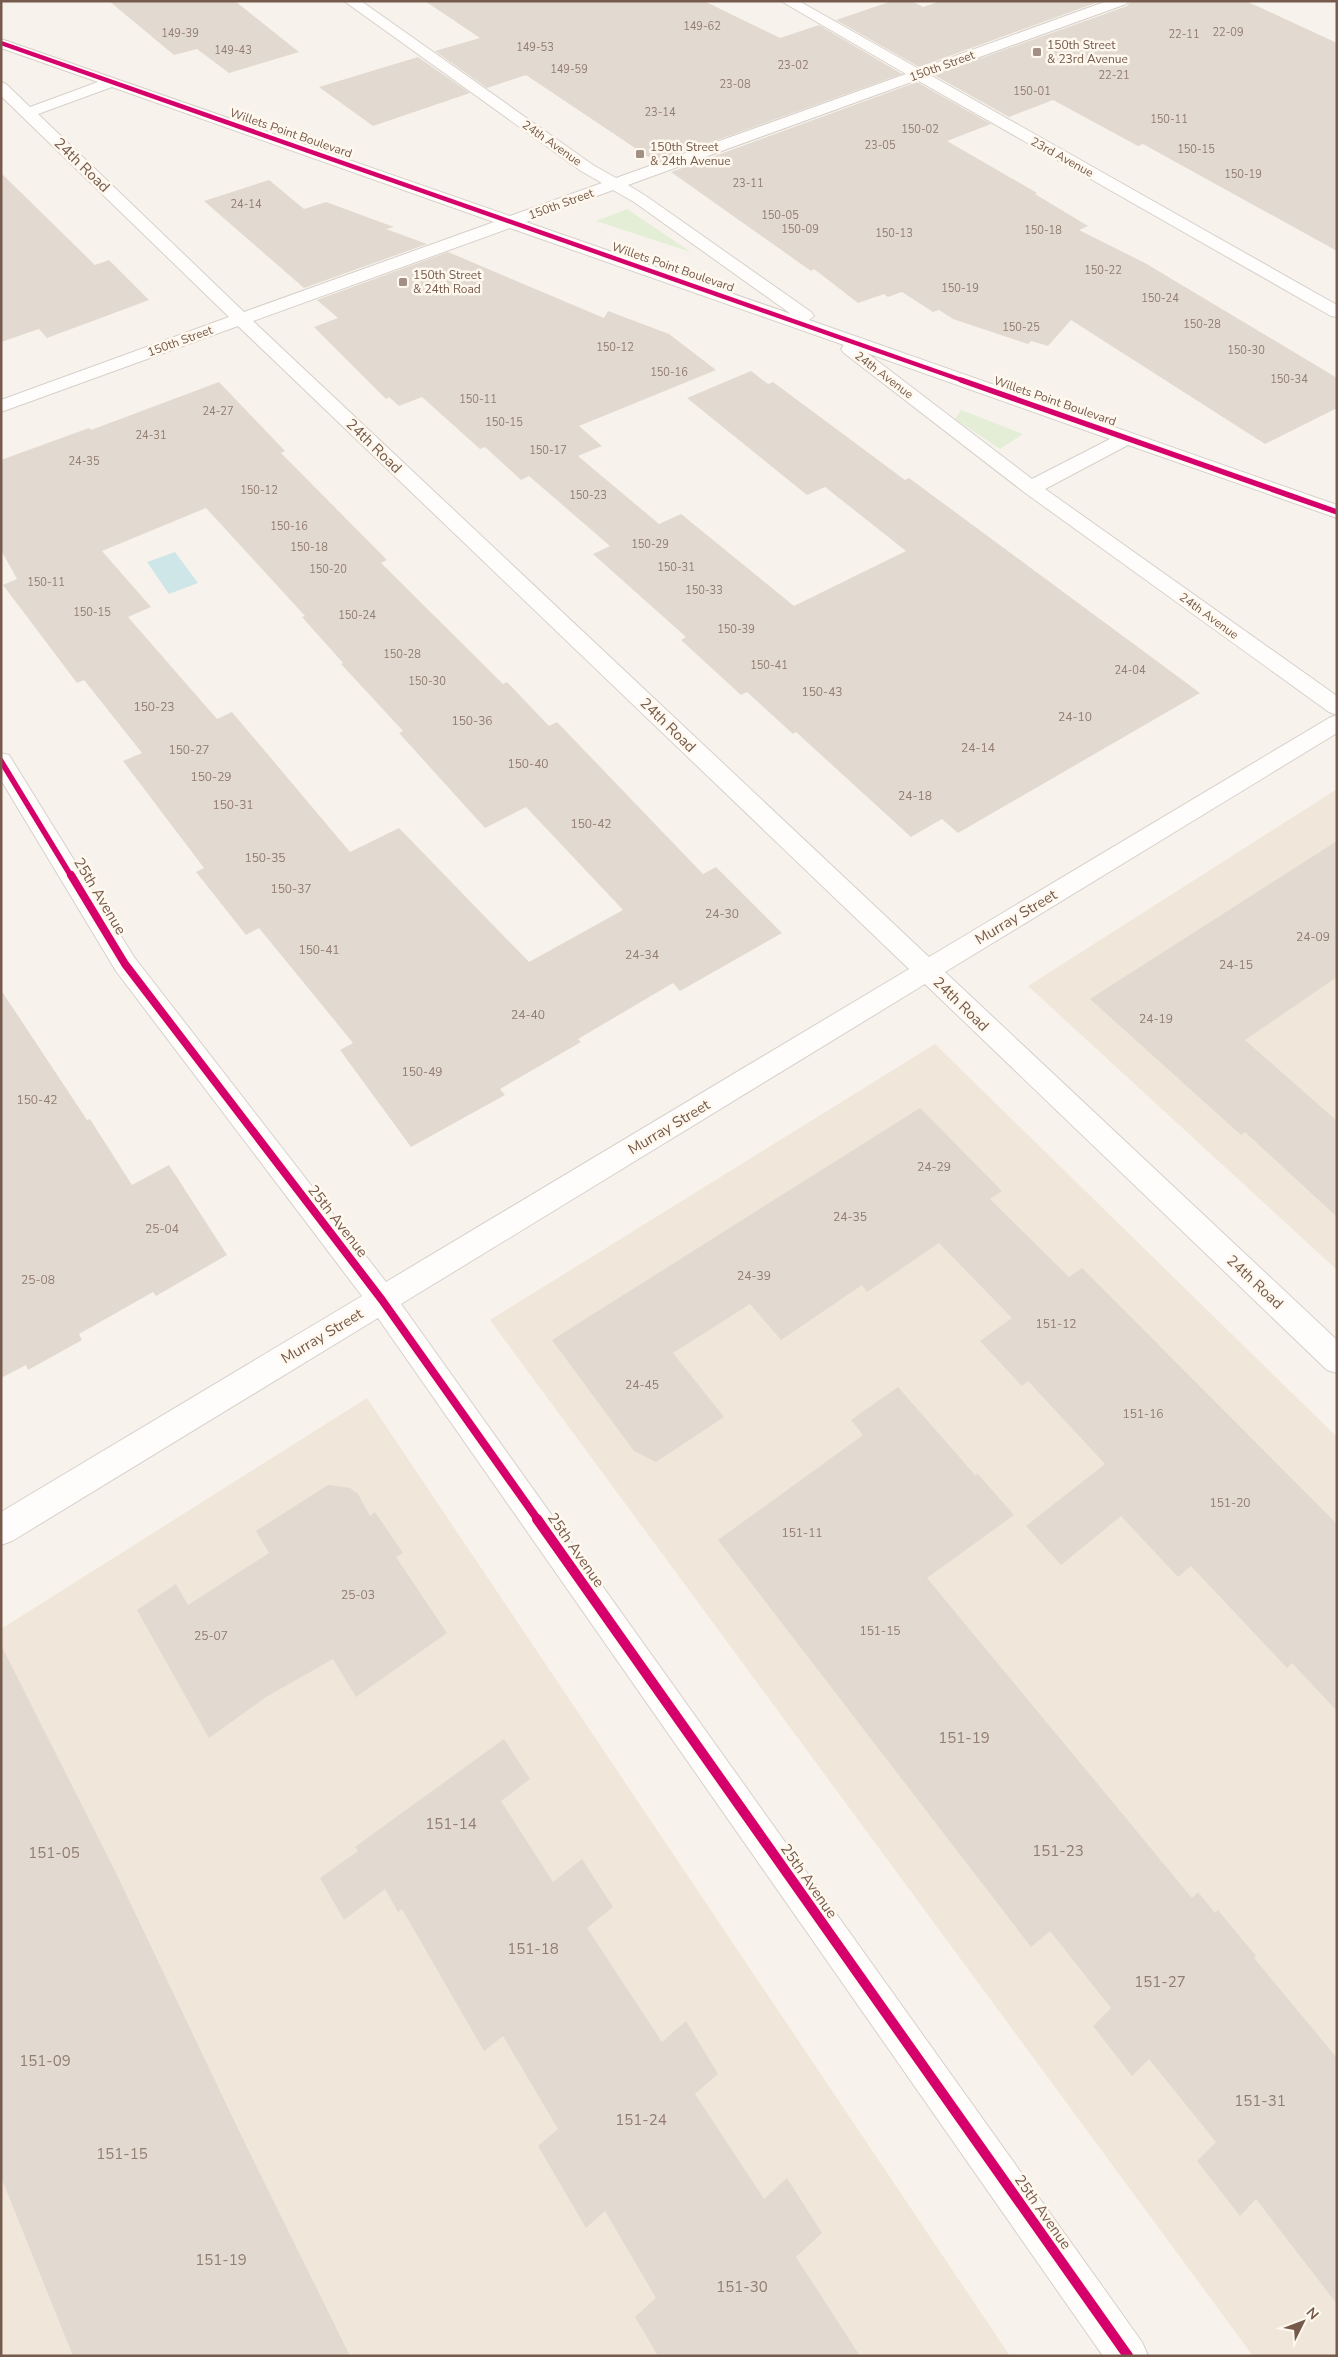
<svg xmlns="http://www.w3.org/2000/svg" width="1338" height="2357" font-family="'Nunito Sans',sans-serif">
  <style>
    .residential { fill: #f0e6da }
    .green { fill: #e4eed7 }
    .water { fill: #cee6e8 }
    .building { fill: #e2d9d1; fill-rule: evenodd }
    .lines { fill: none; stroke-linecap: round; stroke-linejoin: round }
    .minor-casing { stroke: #d7d0ca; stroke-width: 2 }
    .minor { fill: #fefdfc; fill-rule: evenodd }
    .cycleway-far3-casing { stroke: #fff8ee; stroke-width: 6 }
    .cycleway-far2-casing { stroke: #fff8ee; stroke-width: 8 }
    .cycleway-far1-casing { stroke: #fff8ee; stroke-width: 11 }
    .cycleway-casing { stroke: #fff8ee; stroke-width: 13 }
    .cycleway-far3 { stroke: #d6006c; stroke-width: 4.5 }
    .cycleway-far2 { stroke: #d6006c; stroke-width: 5.5 }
    .cycleway-far1 { stroke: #d6006c; stroke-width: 8 }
    .cycleway { stroke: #d6006c; stroke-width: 10 }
    .poi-dot { fill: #a39084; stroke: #fff8ee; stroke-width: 2 }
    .labels { text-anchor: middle; stroke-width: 5; stroke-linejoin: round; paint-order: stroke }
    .far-number-label { font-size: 11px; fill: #937d70 }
    .far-poi-label { font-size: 12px; fill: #765b4c; stroke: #fff8ee; text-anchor: start }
    .far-street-label { font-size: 12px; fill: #765b4c; stroke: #fff8ee }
    .number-label { font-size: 12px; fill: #937d70 }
    .street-label { font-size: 15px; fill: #765b4c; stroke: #fff8ee }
    .near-number-label { font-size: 15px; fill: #937d70 }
  </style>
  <rect width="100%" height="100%" fill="#f7f3ec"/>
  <!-- residential -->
  <path class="residential" d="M 1337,789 L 1337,1270 L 1028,986 Z
    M 935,1044 L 1337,1437 L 1337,2356 L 1253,2356 L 490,1320 Z
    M 367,1398 L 1010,2356 L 3,2356 L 1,1629 Z"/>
  <!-- green -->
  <path class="green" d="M 627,209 L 691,252 L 596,221 Z
    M 961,410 L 1023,434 L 1000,449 L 955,419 Z"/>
  <!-- water -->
  <path class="water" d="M 175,552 L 198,583 L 169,594 L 147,562 Z"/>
  <!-- building -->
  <path class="building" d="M 109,1 L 235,1 L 299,52 L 229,73 L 197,49 L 174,55 Z
    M 425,1 L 704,1 L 780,38 L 819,25 L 902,74 L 656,162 L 526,75 L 487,88 L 435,51 L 480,38 Z
    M 892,1 L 912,1 L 923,7 L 941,1 L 1101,1 L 919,67 L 836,20 Z
    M 1130,1 L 1246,1 L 1337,43 L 1337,251 L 1143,144 L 1138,146 L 1053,100 L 1009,117 L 934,75 L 1127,6 Z
    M 418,57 L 470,93 L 373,126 L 319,87 Z
    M 917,82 L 991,124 L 947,141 L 1037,193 L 1035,194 L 1088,226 L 1079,230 L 1145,263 L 1337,378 L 1337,408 L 1265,444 L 1071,320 L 1048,346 L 1031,341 L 1028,344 L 953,319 L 939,310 L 933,312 L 902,292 L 888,297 L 884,294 L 858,303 L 814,269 L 811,271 L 671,172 Z
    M 1,173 L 95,265 L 109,260 L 149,300 L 47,338 L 39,329 L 1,342 Z
    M 269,180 L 304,209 L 326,202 L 394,227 L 386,229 L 427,244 L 304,288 L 204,201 Z
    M 448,252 L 604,318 L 608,311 L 669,334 L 716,370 L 579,426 L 602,446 L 578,456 L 659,524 L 681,514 L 794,606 L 906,551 L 825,487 L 807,495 L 687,398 L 751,371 L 768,384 L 773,382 L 905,480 L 909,478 L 1200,693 L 958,833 L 942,819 L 911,837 L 796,732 L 793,734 L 747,692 L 741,695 L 681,640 L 686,637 L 593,554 L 610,546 L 529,476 L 521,480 L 485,447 L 480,449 L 422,397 L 399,406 L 389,397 L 386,399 L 314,327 L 338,318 L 317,300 Z
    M 219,382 L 285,451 L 281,453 L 387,560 L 381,563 L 503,684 L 507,682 L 549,726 L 557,722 L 703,874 L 716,867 L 782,933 L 680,991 L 673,983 L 578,1039 L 581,1042 L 500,1089 L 505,1095 L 411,1147 L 340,1050 L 353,1043 L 259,928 L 246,935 L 196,872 L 204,868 L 123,761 L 142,753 L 84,680 L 77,683 L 3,585 L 17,579 L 1,550 L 1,460 L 89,428 L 91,430 ZM 206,508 L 305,616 L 302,617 L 343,663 L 341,664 L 403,731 L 399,733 L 485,828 L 526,807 L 623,910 L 529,962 L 399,828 L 350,852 L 232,712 L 217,719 L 128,617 L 151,607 L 102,551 Z
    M 1337,841 L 1337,977 L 1245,1040 L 1337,1121 L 1337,1217 L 1245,1132 L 1241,1135 L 1090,999 Z
    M 1,990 L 87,1120 L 90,1119 L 132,1185 L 169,1165 L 227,1255 L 156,1296 L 153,1292 L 79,1334 L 82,1340 L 28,1370 L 26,1365 L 1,1378 Z
    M 920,1108 L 1002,1191 L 990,1199 L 1069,1277 L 1082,1268 L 1337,1524 L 1337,1711 L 1292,1663 L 1287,1668 L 1191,1566 L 1178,1577 L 1121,1516 L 1061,1565 L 1026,1526 L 1105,1464 L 1028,1381 L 1022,1386 L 980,1341 L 1012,1318 L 939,1243 L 867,1292 L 862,1285 L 781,1340 L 750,1304 L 673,1353 L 724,1417 L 656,1462 L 634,1451 L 552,1340 Z
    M 898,1387 L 975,1475 L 978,1474 L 1014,1515 L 927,1578 L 1192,1898 L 1198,1892 L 1215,1913 L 1218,1910 L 1256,1956 L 1254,1958 L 1337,2058 L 1337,2304 L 1256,2199 L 1240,2216 L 1197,2161 L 1216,2142 L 1149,2059 L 1132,2076 L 1093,2026 L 1111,2008 L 1050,1931 L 1031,1947 L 718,1540 L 863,1435 L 851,1420 Z
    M 328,1485 L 350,1488 L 358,1494 L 370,1516 L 375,1512 L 403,1553 L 396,1557 L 447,1633 L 356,1697 L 333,1659 L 266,1697 L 209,1738 L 137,1610 L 176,1584 L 188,1605 L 269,1553 L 256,1531 Z
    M 1,1645 L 115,1871 L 240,2133 L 350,2356 L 73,2356 L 1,2177 Z
    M 504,1739 L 530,1779 L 501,1801 L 553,1882 L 582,1859 L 613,1907 L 587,1928 L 662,2042 L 686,2021 L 718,2074 L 695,2094 L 764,2199 L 787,2178 L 822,2233 L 796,2257 L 860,2356 L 658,2356 L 635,2317 L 656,2298 L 605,2211 L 586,2228 L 538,2146 L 558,2129 L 503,2036 L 484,2051 L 402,1909 L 398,1912 L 385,1889 L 344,1920 L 320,1878 L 358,1851 L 355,1847 Z"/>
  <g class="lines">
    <!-- minor casing -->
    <g class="minor-casing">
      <path id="minor" d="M 344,1 L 361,1 L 593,165 L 616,178 L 906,74 L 781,1 L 799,1 L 919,69 L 1107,1 L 1128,1 L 1126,4 L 930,75 L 1337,305 L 1337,317 L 1331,316 L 917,80 L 628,185 L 646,196 L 811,312 L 814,316 L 809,320 L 1337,505 L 1337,518 L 1128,445 L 1045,489 L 1337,696 L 1337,715 L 1329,712 L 1024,492 L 844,353 L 841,349 L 844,345 L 510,228 L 253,321 L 929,957 L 1329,718 L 1337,715 L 1337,733 L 945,972 L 1337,1340 L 1337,1373 L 1327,1370 L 925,984 L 401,1304 L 1142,2342 L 1148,2356 L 1103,2356 L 378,1318 L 12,1541 L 1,1545 L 1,1512 L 362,1296 L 116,971 L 1,780 L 1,753 L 9,755 L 134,957 L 386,1282 L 909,969 L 238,326 L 1,412 L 1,400 L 229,317 L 1,96 L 1,82 L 6,84 L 30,107 L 98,82 L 1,48 L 1,39 L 510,216 L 602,183 L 581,171 ZM 112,87 L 494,222 L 244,312 L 38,114 ZM 613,190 L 634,202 L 791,314 L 526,222 ZM 867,353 L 1110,439 L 1032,479 Z"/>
    </g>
    <!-- minor -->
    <use href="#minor" class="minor"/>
    <!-- cycleway-far3 casing -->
    <g class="cycleway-far3-casing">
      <path id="cycleway-far3" d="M 1,43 L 964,381"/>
    </g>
    <!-- cycleway-far2 casing -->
    <g class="cycleway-far2-casing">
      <path id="cycleway-far2" d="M 961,380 L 1337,512
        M 1,761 L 71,876"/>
    </g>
    <!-- cycleway-far1 casing -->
    <g class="cycleway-far1-casing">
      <path id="cycleway-far1" d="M 71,875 L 125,964 L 382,1300 L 538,1520"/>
    </g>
    <!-- cycleway casing -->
    <g class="cycleway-casing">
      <path id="cycleway" d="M 537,1519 L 1128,2356"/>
    </g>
    <!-- cycleway-far3 -->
    <use href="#cycleway-far3" class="cycleway-far3"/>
    <!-- cycleway-far2 -->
    <use href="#cycleway-far2" class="cycleway-far2"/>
    <!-- cycleway-far1 -->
    <use href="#cycleway-far1" class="cycleway-far1"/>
    <!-- cycleway -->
    <use href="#cycleway" class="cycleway"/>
  </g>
  <!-- markers -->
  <g class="poi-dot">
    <rect x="1032" y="47" width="10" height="10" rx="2.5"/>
    <rect x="635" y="149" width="10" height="10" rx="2.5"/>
    <rect x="398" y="277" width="10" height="10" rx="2.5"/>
  </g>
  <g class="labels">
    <!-- far-number labels -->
    <g class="far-number-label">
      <text x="702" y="30">149-62</text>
      <text x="1228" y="36">22-09</text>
      <text x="180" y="37">149-39</text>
      <text x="1184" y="38">22-11</text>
      <text x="535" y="51">149-53</text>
      <text x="233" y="54">149-43</text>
      <text x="793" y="69">23-02</text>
      <text x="569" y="73">149-59</text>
      <text x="1114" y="79">22-21</text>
      <text x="735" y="88">23-08</text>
      <text x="1032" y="95">150-01</text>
      <text x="660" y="116">23-14</text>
      <text x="1169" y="123">150-11</text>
      <text x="920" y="133">150-02</text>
      <text x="880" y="149">23-05</text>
      <text x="1196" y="153">150-15</text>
      <text x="1243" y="178">150-19</text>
      <text x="748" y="187">23-11</text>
      <text x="246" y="208">24-14</text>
      <text x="780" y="219">150-05</text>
      <text x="800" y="233">150-09</text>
      <text x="1043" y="234">150-18</text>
      <text x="894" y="237">150-13</text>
      <text x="1103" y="274">150-22</text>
      <text x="960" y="292">150-19</text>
      <text x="1160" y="302">150-24</text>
      <text x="1202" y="328">150-28</text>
      <text x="1021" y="331">150-25</text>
      <text x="615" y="351">150-12</text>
      <text x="1246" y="354">150-30</text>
      <text x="669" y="376">150-16</text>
      <text x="1289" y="383">150-34</text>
      <text x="478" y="403">150-11</text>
      <text x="218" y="415">24-27</text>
      <text x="504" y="426">150-15</text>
      <text x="151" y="439">24-31</text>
      <text x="548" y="454">150-17</text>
      <text x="84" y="465">24-35</text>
      <text x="259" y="494">150-12</text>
      <text x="588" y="499">150-23</text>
      <text x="289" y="530">150-16</text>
      <text x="650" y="548">150-29</text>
      <text x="309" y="551">150-18</text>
      <text x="676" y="571">150-31</text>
      <text x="328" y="573">150-20</text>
      <text x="46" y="586">150-11</text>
      <text x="704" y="594">150-33</text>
      <text x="92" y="616">150-15</text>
      <text x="357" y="619">150-24</text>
      <text x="736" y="633">150-39</text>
      <text x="402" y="658">150-28</text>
      <text x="769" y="669">150-41</text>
      <text x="1130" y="674">24-04</text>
      <text x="427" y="685">150-30</text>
    </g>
    <!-- far-poi labels -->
    <g class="far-poi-label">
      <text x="1047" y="49">150th Street<tspan x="1047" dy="14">&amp; 23rd Avenue</tspan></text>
      <text x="650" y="151">150th Street<tspan x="650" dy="14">&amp; 24th Avenue</tspan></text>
      <text x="413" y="279">150th Street<tspan x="413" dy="14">&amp; 24th Road</tspan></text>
    </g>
    <!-- far-street labels -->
    <g class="far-street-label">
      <text transform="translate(942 66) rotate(-20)" y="4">150th Street</text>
      <text transform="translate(291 133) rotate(19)" y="4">Willets Point Boulevard</text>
      <text transform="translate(552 143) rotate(35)" y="4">24th Avenue</text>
      <text transform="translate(1062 157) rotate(29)" y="4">23rd Avenue</text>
      <text transform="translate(561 204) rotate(-20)" y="4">150th Street</text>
      <text transform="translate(673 267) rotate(19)" y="4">Willets Point Boulevard</text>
      <text transform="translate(180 341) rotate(-20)" y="4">150th Street</text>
      <text transform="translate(884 375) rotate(37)" y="4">24th Avenue</text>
      <text transform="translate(1055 401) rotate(19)" y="4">Willets Point Boulevard</text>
      <text transform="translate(1209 616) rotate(36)" y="4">24th Avenue</text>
    </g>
    <!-- number labels -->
    <g class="number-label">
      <text x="822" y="696">150-43</text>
      <text x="154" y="711">150-23</text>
      <text x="1075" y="721">24-10</text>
      <text x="472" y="725">150-36</text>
      <text x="978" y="752">24-14</text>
      <text x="189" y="754">150-27</text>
      <text x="528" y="768">150-40</text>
      <text x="211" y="781">150-29</text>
      <text x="915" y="800">24-18</text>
      <text x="233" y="809">150-31</text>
      <text x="591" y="828">150-42</text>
      <text x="265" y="862">150-35</text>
      <text x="291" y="893">150-37</text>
      <text x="722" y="918">24-30</text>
      <text x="1313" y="941">24-09</text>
      <text x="319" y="954">150-41</text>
      <text x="642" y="959">24-34</text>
      <text x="1236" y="969">24-15</text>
      <text x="528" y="1019">24-40</text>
      <text x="1156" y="1023">24-19</text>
      <text x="422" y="1076">150-49</text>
      <text x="37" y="1104">150-42</text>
      <text x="934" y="1171">24-29</text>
      <text x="850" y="1221">24-35</text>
      <text x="162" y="1233">25-04</text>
      <text x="754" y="1280">24-39</text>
      <text x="38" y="1284">25-08</text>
      <text x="1056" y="1328">151-12</text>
      <text x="642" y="1389">24-45</text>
      <text x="1143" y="1418">151-16</text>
      <text x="1230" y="1507">151-20</text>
      <text x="802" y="1537">151-11</text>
      <text x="358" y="1599">25-03</text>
      <text x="880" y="1635">151-15</text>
      <text x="211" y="1640">25-07</text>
    </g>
    <!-- street labels -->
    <g class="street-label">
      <text transform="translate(82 165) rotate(44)" y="5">24th Road</text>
      <text transform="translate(374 446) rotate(44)" y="5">24th Road</text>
      <text transform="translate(668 725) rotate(44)" y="5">24th Road</text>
      <text transform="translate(100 896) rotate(59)" y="5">25th Avenue</text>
      <text transform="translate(1016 917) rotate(-31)" y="5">Murray Street</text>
      <text transform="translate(961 1004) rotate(44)" y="5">24th Road</text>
      <text transform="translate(669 1127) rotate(-31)" y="5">Murray Street</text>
      <text transform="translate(338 1221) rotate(52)" y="5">25th Avenue</text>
      <text transform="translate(1255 1282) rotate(43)" y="5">24th Road</text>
      <text transform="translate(322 1336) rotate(-31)" y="5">Murray Street</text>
      <text transform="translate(576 1550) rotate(55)" y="5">25th Avenue</text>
      <text transform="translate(809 1881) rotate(55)" y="5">25th Avenue</text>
      <text transform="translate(1043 2212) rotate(55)" y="5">25th Avenue</text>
    </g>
    <!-- near-number labels -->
    <g class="near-number-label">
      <text x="964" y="1743">151-19</text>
      <text x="451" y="1829">151-14</text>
      <text x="1058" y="1856">151-23</text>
      <text x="54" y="1858">151-05</text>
      <text x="533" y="1954">151-18</text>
      <text x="1160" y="1987">151-27</text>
      <text x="45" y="2066">151-09</text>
      <text x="1260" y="2106">151-31</text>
      <text x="641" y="2125">151-24</text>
      <text x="122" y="2159">151-15</text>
      <text x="221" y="2265">151-19</text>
      <text x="742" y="2292">151-30</text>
    </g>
  </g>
  <!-- border -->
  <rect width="1338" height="2357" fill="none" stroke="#765b4c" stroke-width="5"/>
  <!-- north arrow -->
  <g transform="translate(1303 2322) rotate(48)" stroke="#fff8ee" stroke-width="4" paint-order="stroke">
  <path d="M0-4L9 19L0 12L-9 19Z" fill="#765b4c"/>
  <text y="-8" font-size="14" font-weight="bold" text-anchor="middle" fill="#765b4c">N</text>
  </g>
</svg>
